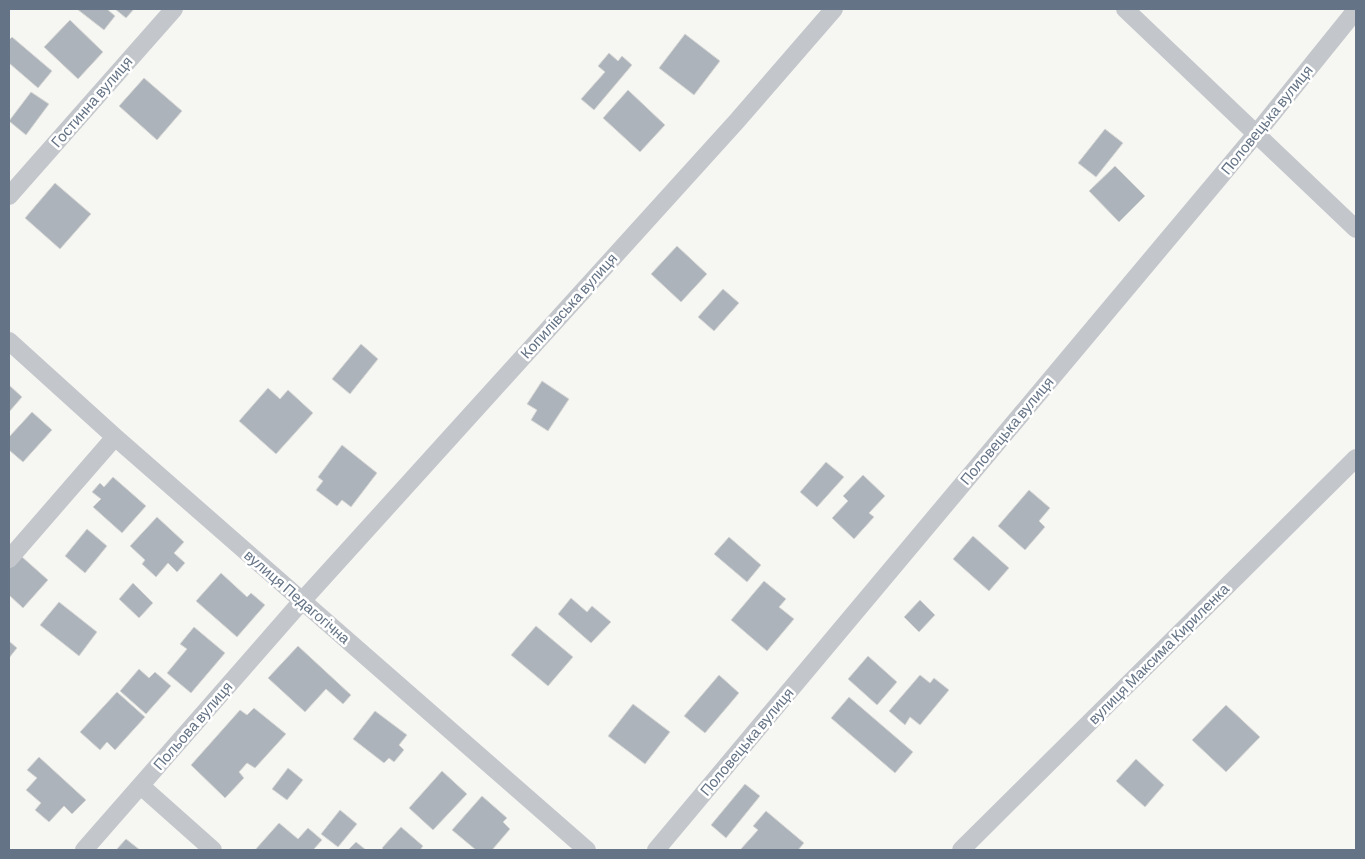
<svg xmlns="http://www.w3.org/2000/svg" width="1365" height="859" font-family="Barlow,sans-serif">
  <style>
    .building { fill: #acb3ba; stroke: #d7d8d5 }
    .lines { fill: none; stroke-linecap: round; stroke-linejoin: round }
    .street { stroke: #c3c6ca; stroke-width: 18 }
    .labels { text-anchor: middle; stroke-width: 5; stroke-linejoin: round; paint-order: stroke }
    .street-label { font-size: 15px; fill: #647385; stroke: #fff }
  </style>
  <rect width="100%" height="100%" fill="#f6f6f3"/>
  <!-- building -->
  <path class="building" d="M 77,9 L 107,9 L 115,16 L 104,30 Z
    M 115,9 L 134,9 L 126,18 Z
    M 70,20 L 103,52 L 78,79 L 44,47 Z
    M 685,34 L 720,61 L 694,95 L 659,68 Z
    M 12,37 L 52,71 L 38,88 L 9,63 L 9,40 Z
    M 609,53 L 618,61 L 622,56 L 632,65 L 594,110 L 581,99 L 605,72 L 598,66 Z
    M 144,78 L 182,111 L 157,140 L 119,106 Z
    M 628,90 L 665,125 L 640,152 L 603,118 Z
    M 31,92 L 49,104 L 26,135 L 9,121 Z
    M 1105,129 L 1123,143 L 1096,177 L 1078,163 Z
    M 1115,166 L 1145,196 L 1119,222 L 1089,191 Z
    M 55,183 L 91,214 L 60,249 L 25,218 Z
    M 677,246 L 707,274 L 681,302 L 651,274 Z
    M 723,289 L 739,303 L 714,331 L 698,317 Z
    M 361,344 L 378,359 L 350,394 L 332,379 Z
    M 542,381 L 569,399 L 548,431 L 531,420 L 537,410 L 527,404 Z
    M 9,385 L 22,397 L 9,412 Z
    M 268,388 L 280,399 L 288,390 L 313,413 L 276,454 L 239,421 Z
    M 32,412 L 52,430 L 23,462 L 9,450 L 9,437 Z
    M 342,445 L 377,473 L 351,507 L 342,500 L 337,506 L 316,490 L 323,481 L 318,477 Z
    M 826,462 L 844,477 L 817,507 L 800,492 Z
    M 863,475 L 885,496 L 869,513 L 874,517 L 854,539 L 832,518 L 848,501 L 843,496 Z
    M 113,477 L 146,506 L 122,533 L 93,507 L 101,499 L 92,492 L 100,483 L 104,487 Z
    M 1029,490 L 1050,508 L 1039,521 L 1045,527 L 1025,550 L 998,526 Z
    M 157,517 L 184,542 L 174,553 L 185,563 L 177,572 L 168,563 L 156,577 L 142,564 L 145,560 L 130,546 Z
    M 87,529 L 107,546 L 85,573 L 65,556 Z
    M 973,536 L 1009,568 L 989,591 L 953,559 Z
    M 729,537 L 761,565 L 747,582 L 714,554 Z
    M 21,556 L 48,580 L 23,608 L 9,595 L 9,569 Z
    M 221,573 L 247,597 L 251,593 L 265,605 L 237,637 L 196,601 Z
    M 764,581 L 786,599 L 779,607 L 794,619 L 767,651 L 731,620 Z
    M 133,583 L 153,603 L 139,618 L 119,599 Z
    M 571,598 L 587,612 L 592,606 L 611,622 L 591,643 L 558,614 Z
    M 920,600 L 935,615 L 919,632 L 904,617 Z
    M 59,602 L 97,632 L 79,656 L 40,625 Z
    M 536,626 L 573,657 L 548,686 L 511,655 Z
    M 194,627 L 225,653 L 191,693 L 167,673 L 187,649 L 180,644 Z
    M 9,641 L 17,648 L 9,658 Z
    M 298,646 L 351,695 L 343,704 L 326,689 L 305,712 L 268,678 Z
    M 868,656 L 897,682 L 877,705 L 848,679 Z
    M 139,669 L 149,678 L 155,672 L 171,686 L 146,714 L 120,691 Z
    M 719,675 L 739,693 L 705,733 L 684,716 Z
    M 920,675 L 930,683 L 934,678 L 949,690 L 920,725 L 910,717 L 905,725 L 889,711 Z
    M 117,692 L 145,717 L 115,750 L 107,742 L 100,750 L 80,732 Z
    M 849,697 L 913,752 L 895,773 L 831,718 Z
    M 633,704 L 670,732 L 645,764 L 608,736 Z
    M 1226,705 L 1260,737 L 1226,772 L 1192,740 Z
    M 254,708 L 286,734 L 255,768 L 247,763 L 239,772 L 244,778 L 225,798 L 191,765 L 240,710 L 247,715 Z
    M 375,711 L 407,735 L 399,745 L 404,750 L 394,762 L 389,758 L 384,763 L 353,739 Z
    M 39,757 L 86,800 L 72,814 L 64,806 L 49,822 L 35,810 L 41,803 L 26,790 L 37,778 L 27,770 Z
    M 1136,759 L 1164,785 L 1145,807 L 1116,781 Z
    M 288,768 L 303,780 L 287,800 L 272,789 Z
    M 442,771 L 467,794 L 433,830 L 409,808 Z
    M 745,784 L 760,796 L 726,838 L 711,825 Z
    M 482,796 L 507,818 L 503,822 L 510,829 L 492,850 L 476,850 L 452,830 Z
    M 340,810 L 357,824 L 338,847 L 321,834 Z
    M 766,811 L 804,843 L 798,850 L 740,850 L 758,830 L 753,826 Z
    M 279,823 L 298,839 L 308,828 L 322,840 L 313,850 L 255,850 Z
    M 401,827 L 423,846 L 420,850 L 384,850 L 382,848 Z
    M 126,839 L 140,850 L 116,850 Z
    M 356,842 L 366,850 L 348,850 Z"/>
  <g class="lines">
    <!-- street -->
    <path class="street" d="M 1125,9 L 1356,229
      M 9,196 L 174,9
      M 9,341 L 115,437 L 587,850
      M 9,559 L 115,437
      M 141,786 L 213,850
      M 84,850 L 302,601 L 736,122 L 834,9
      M 656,850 L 1256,134 L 1356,10
      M 961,850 L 1356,458"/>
  </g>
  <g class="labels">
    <!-- street labels -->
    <g class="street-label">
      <text transform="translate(92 102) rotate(-49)" y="5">Гостинна вулиця</text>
      <text transform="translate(1267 120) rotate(-51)" y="5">Половецька вулиця</text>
      <text transform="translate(569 306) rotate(-48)" y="5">Копилівська вулиця</text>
      <text transform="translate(1007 431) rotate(-50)" y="5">Половецька вулиця</text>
      <text transform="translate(297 597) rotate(41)" y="5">вулиця Педагогічна</text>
      <text transform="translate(1159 654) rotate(-45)" y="5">вулиця Максима Кириленка</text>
      <text transform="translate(193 726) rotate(-49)" y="5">Польова вулиця</text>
      <text transform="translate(747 742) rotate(-50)" y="5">Половецька вулиця</text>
    </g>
  </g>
  <!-- border -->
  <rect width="1365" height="859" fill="none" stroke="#647385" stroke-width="20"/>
</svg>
